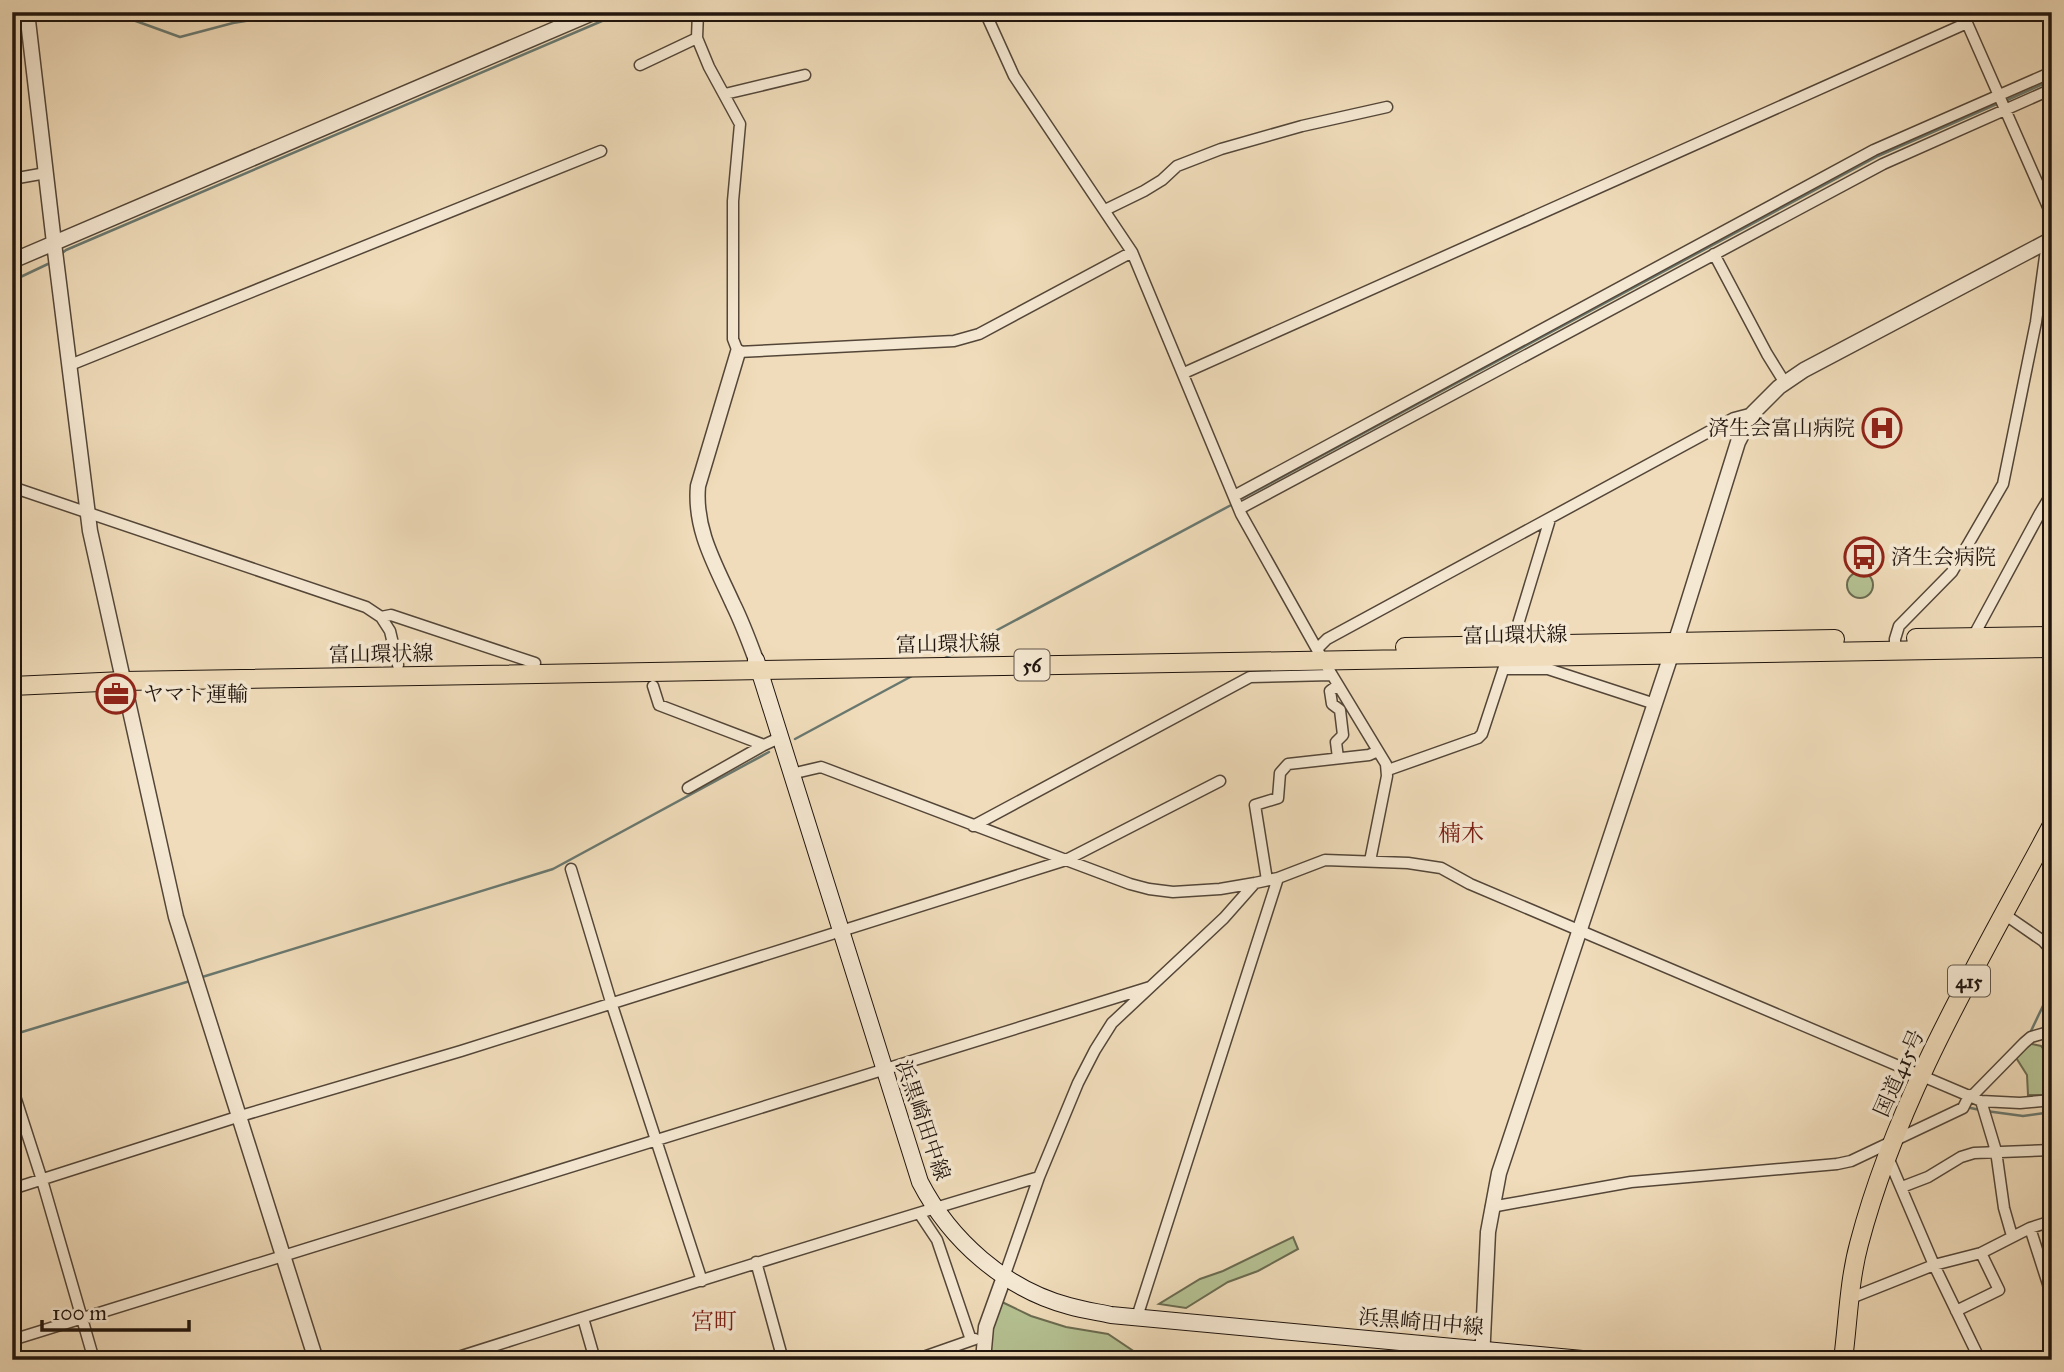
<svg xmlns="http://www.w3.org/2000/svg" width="2064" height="1372" font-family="'IM FELL Great Primer','Noto Serif JP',serif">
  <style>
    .green { fill: #b5c293; stroke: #6a6b50; stroke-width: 2 }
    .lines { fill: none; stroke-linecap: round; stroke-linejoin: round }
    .stream { stroke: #69786f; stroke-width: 2.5 }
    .minor-casing { stroke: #534638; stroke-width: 13 }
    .tertiary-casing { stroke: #534638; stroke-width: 17 }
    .secondary-casing { stroke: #1f140d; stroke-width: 18 }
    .primary-casing { stroke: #1f140d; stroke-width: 20 }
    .trunk-casing { stroke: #1f140d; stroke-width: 20 }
    .minor { stroke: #f5e8d2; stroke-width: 10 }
    .tertiary { stroke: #f5e8d2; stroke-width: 14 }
    .secondary { stroke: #f5e8d2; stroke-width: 16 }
    .primary { stroke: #f0dcba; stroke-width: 18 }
    .trunk { stroke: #f0dcba; stroke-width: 18 }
    .labels { text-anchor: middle; stroke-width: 7; stroke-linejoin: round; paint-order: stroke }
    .shield { fill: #f5e8d2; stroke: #5f5448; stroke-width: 2 }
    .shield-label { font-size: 19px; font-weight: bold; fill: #1f140d }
    .poi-label { font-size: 21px; fill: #1f140d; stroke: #f5e8d2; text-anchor: start }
    .street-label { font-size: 21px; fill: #1f140d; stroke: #f5e8d2 }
    .neighbourhood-label { font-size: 23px; fill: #7a1f14; stroke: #f5e8d2 }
  </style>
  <rect width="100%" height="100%" fill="#f0dcba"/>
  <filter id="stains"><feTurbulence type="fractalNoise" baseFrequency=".00286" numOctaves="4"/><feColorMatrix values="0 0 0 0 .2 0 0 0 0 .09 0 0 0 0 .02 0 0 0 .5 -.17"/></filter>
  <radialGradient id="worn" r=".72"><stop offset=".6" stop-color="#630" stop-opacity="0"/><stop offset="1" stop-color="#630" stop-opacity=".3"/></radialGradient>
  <!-- green -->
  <path class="green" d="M1847 585a13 13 0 1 1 26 0a13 13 0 1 1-26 0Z
    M 2027,1043 L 2041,1046 L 2052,1060 L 2048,1095 L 2028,1095 L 2027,1075 L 2015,1056 Z
    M 1293,1237 L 1298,1249 L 1258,1271 L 1228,1282 L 1186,1308 L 1159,1304 L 1200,1279 L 1223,1271 Z
    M 1002,1302 L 1031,1316 L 1066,1327 L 1108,1334 L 1144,1358 L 1155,1360 L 989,1360 L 992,1329 Z"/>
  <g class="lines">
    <!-- stream -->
    <path class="stream" d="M 111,12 L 180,37 L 233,23 L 301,12
      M 2005,101 L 2052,80
      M 61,254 L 66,250 L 623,12
      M 12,281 L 50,263
      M 1239,500 L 1878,156 L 1999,103
      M 943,659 L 1233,504
      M 795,739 L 912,676
      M 199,978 L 553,869 L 769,752
      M 2030,1033 L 2052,987
      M 12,1035 L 190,981
      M 1966,1107 L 1980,1110
      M 1986,1111 L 2023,1116 L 2052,1112"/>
    <!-- minor casing -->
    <g class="minor-casing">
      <path id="minor" d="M 698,12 L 697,38 L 709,67 L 740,124 L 733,201 L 733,339 L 738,352 L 954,341 L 979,334 L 1132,252
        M 985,12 L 1014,76 L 1132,252 L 1241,514 L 1323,660 L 1386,764 L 1387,776 L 1370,861
        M 640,65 L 697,38
        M 725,94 L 805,75
        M 12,179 L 46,173
        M 1105,210 L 1144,191 L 1162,180 L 1177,166 L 1221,149 L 1302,126 L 1387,107
        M 1714,254 L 1767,354 L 1785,383
        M 70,365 L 601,151
        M 1184,373 L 1967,23 L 2052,216
        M 12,487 L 366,607 L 381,617 L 391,615 L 535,663
        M 2052,493 L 2040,513 L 2052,520
        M 1234,496 L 1874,150 L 2052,72
        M 1239,509 L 1883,164 L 2052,89
        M 381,617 L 390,631 L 398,665
        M 1974,635 L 2040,513
        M 1512,644 L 1550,519
        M 1317,649 L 1327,639 L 1734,418 L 1753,413
        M 1895,649 L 1895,639 L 1899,626 L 1952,572 L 2003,484 L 2036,322 L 2047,242
        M 1504,669 L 1548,669 L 1655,704
        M 1338,685 L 1330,691 L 1332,704 L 1340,710 L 1343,735 L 1336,742 L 1338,758
        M 653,686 L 659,705 L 764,745 L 779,738
        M 1388,770 L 1478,738 L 1482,734 L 1507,658
        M 791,774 L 821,767 L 1066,860 L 1130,884 L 1149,889 L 1173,892 L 1220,889 L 1255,883 L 1278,878 L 1325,860 L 1408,863 L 1441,868 L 1470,884 L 1981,1101 L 2020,1103 L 2052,1100
        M 688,788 L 764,745
        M 973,826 L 1250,677 L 1332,675
        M 571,869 L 611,1002 L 702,1281
        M 1267,880 L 1255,805 L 1278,798 L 1280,773 L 1288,764 L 1369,755 L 1378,751
        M 2004,914 L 2043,941 L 2052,951
        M 12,1087 L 42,1180 L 94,1360
        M 1981,1101 L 1996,1151 L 2004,1208 L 2012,1236
        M 1887,1155 L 1934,1265 L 1980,1360
        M 1902,1187 L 1928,1177 L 1961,1157 L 1974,1153 L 2052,1150
        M 12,1189 L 237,1117 L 461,1051 L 1066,860 L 1220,781
        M 1491,1207 L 1631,1182 L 1837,1164 L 1851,1161 L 1963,1108 L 1969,1096 L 1974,1094 L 2024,1043 L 2031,1037 L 2052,1031
        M 919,1213 L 937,1240 L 971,1340
        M 2030,1228 L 2048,1284 L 2052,1305
        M 756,1262 L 783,1360
        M 1004,1277 L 1039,1177 L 1078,1083 L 1095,1050 L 1112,1023 L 1224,918 L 1255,883
        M 1851,1298 L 1934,1265 L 1981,1253 L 2030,1228 L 2052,1221
        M 1956,1311 L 1999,1290 L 1981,1253
        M 1137,1317 L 1278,878
        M 583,1318 L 595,1360
        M 12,1340 L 1150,987
        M 449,1360 C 645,1298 841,1235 1039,1177
        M 915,1360 L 975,1339"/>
    </g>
    <!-- tertiary casing -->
    <g class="tertiary-casing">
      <path id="tertiary" d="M 27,12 L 54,243 L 90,531 L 176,917 L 316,1360
        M 12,261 L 595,12
        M 738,352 L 698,486 C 694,530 716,566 733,604 C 742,622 749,641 756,660
        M 983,1360 L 986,1327 L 1004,1277
        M 1482,1360 L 1488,1232 L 1499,1173 L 1680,628 L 1738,442 L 1753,413 L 1779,387 L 1804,370 L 2052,239"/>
    </g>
    <!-- secondary casing -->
    <g class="secondary-casing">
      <path id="secondary" d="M 756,660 L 920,1182 C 950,1240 1005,1289 1069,1306 C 1083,1310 1097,1312 1111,1315 L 1593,1360"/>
    </g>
    <!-- primary casing -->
    <g class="primary-casing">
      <path id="primary" d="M 1916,638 L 2052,636
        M 1405,647 L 1835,639
        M 12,686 L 123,681 L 2052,648"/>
    </g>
    <!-- trunk casing -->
    <g class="trunk-casing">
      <path id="trunk" d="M 1843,1360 C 1848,1322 1849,1281 1859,1244 C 1898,1095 1980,960 2052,825"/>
    </g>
    <!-- minor -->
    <use href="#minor" class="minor"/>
    <!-- tertiary -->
    <use href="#tertiary" class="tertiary"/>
    <!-- secondary -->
    <use href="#secondary" class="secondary"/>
    <!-- primary -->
    <use href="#primary" class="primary"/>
    <!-- trunk -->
    <use href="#trunk" class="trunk"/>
  </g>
  <!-- icons -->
  <defs>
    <g id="hospital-ring" transform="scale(2.0125)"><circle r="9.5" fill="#f5e8d2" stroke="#8f2418" stroke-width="1.5"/><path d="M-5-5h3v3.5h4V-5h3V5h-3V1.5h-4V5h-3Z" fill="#8f2418"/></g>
    <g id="bus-ring" transform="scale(2.0125)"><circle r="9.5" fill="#f5e8d2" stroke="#8f2418" stroke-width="1.5"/><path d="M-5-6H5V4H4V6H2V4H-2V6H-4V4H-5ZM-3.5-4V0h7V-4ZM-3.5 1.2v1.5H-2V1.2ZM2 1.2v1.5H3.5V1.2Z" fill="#8f2418"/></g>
    <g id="office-ring" transform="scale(2.0125)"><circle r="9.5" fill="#f5e8d2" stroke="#8f2418" stroke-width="1.5"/><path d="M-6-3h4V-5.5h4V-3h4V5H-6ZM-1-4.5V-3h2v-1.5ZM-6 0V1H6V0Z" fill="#8f2418"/></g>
  </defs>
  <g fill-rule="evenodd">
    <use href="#hospital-ring" x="1882" y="428"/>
    <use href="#bus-ring" x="1864" y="557"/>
    <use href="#office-ring" x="116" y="694"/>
  </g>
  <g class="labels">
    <!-- shield labels -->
    <g class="shield">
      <rect x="1014.5" y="649.5" width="35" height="31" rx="5"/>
      <rect x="1948" y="965.5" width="42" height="31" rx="5"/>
    </g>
    <g class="shield-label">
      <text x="1032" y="672">56</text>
      <text x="1969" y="988">415</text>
    </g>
    <!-- poi labels -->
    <g class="poi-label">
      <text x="1855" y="435" text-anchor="end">済生会富山病院</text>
      <text x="1891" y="564">済生会病院</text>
      <text x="143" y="701">ヤマト運輸</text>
    </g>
    <!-- street labels -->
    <g class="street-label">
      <text transform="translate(1515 635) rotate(-1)" y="7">富山環状線</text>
      <text transform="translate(948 644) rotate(-1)" y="7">富山環状線</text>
      <text transform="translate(381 654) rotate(-1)" y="7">富山環状線</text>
      <text transform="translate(1899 1073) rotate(-66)" y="7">国道415号</text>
      <text transform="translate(923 1120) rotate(71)" y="7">浜黒崎田中線</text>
      <text transform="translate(1421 1322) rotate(5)" y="7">浜黒崎田中線</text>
    </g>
    <!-- neighbourhood labels -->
    <g class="neighbourhood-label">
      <text x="1461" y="841">楠木</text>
      <text x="714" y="1329">宮町</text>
    </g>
  </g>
  <!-- margin -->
  <rect width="2064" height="1372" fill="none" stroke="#f0dcba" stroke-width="42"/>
  <rect x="14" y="14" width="2036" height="1344" fill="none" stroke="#1f140d" stroke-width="3.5"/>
  <rect x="21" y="21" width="2022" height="1330" fill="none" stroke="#1f140d" stroke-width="2"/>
  <!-- scale -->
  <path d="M42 1320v10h147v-10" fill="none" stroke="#1f140d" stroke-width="3.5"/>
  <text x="52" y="1320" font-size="21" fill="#1f140d" stroke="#f5e8d2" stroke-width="5" paint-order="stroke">100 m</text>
  <rect width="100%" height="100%" filter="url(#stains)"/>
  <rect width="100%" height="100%" fill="url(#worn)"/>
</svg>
